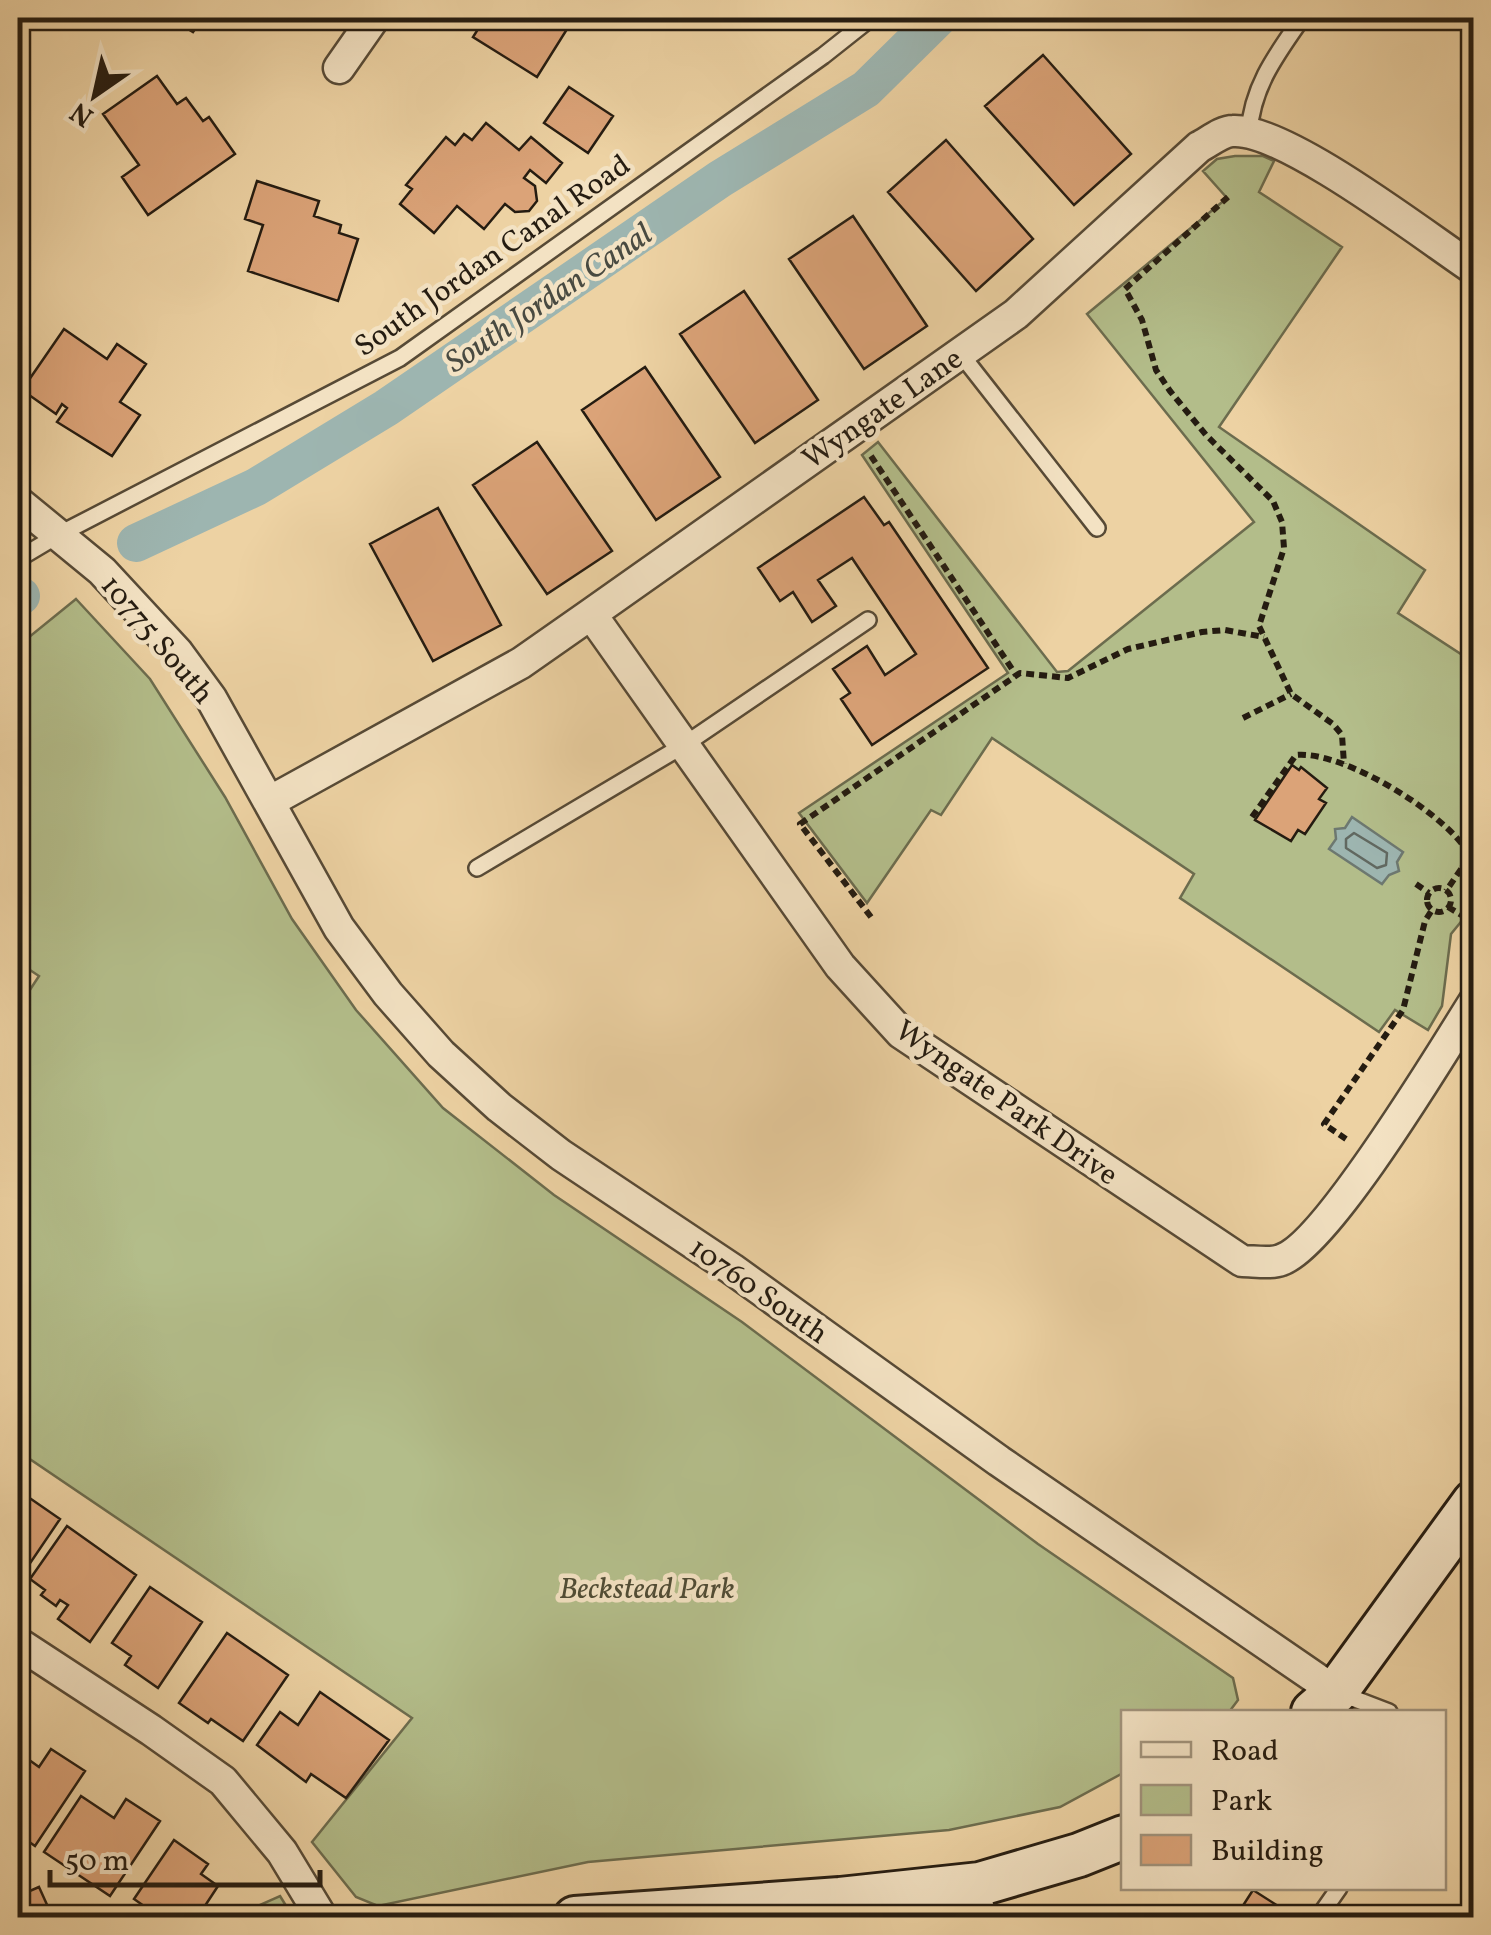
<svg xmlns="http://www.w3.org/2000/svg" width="1491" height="1935" font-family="Vollkorn,serif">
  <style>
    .green { fill: #b3bd8a; stroke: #6c6c4e; stroke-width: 2.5 }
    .water { fill: #9db5b0; stroke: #6d7870; stroke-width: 2.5 }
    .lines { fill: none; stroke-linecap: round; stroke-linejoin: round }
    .shore { stroke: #616860; stroke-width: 2.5 }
    .canal { stroke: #9db5b0; stroke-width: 38 }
    .building { fill: #dba378; stroke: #251c11; stroke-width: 2.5 }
    .lane-casing { stroke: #574a36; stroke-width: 20 }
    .street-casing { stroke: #574a36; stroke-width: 35 }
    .secondary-casing { stroke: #251c11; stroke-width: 48 }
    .path { stroke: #251c11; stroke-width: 6; stroke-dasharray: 8 5; stroke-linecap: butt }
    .lane { stroke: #f3e2c3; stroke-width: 15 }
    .street { stroke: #f3e2c3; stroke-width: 30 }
    .secondary { stroke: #f3e2c3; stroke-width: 42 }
    .labels { text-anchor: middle; stroke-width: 9; stroke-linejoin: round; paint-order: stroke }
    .street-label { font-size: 30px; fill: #251c11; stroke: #f3e2c3 }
    .park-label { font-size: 30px; font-style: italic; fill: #504c35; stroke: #f3e2c3 }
    .water-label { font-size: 32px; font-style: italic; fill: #494a41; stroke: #f3e2c3 }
  </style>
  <rect width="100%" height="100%" fill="#edd2a3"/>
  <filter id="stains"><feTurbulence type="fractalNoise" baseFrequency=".002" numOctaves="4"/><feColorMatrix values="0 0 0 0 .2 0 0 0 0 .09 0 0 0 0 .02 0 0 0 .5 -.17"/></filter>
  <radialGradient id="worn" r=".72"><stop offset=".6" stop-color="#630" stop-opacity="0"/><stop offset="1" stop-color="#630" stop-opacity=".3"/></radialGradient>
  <!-- green -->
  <path class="green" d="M 1235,156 L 1263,156 L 1274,161 L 1259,192 L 1342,247 L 1219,427 L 1425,570 L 1398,613 L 1473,662 L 1473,853 L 1461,866 L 1473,881 L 1473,907 L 1451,934 L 1442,1006 L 1428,1030 L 1395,1010 L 1379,1032 L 1180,898 L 1194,874 L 992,738 L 941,815 L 931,810 L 867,903 L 799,813 L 1008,673 L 862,455 L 878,442 L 1057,672 L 1068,671 L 1254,522 L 1087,314 L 1227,198 L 1203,171 L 1217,159 Z
    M 76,599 L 150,679 L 225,797 L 292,919 L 356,1010 L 443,1108 L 554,1195 L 742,1322 L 1038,1544 L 1233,1678 L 1238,1700 L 1229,1712 L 1124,1712 L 1123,1773 L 1060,1807 L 949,1830 L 588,1862 L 378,1906 L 356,1897 L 312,1842 L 412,1718 L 18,1451 L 18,1008 L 39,976 L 18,962 L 18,646 Z
    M 280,1896 L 293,1917 L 233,1917 Z"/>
  <!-- water -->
  <path class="water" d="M 1352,817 L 1403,852 L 1397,862 L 1399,871 L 1389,875 L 1382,884 L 1329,849 L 1336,839 L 1335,829 L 1345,828 Z"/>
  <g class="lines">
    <!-- shore -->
    <path class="shore" d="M 1354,833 L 1387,853 L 1386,865 L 1377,868 L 1346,848 L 1346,839 Z"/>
    <!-- canal -->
    <path class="canal" d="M 136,543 L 256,487 L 386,408 L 720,179 L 866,89 L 938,18
      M 18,598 L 21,596"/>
  </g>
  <!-- building -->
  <path class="building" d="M 170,18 L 203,18 L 193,32 Z
    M 485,18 L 574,18 L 537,77 L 473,37 Z
    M 1043,55 L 1131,154 L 1074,205 L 985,106 Z
    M 157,76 L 177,104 L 186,98 L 203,121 L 209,117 L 235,154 L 148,215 L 122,177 L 139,165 L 103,114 Z
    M 569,87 L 613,116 L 588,153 L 544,123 Z
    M 486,123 L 519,150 L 531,137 L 562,163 L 546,183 L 530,170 L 524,178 L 535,186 L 537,201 L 529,211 L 515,212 L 505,204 L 484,229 L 457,206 L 434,233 L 400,204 L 412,189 L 406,185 L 446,137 L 455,145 L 464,134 L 472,140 Z
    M 946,140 L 1033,239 L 976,291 L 888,192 Z
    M 257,181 L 319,201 L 314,216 L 341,225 L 339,233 L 358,239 L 338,301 L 248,271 L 263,225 L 245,219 Z
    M 853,216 L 927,326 L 864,369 L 789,259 Z
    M 18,289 L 29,296 L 18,314 Z
    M 744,291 L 818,400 L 755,443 L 680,334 Z
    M 64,329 L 107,359 L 117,344 L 146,364 L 120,402 L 140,415 L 112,456 L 57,422 L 67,408 L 62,404 L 56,414 L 22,390 Z
    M 645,367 L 720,477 L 656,520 L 582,410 Z
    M 537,442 L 612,551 L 547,594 L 473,485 Z
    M 864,497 L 884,525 L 889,522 L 988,668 L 872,745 L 841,699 L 850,693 L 833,669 L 867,646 L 885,675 L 916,654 L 852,558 L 818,580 L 836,606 L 812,622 L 793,592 L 780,601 L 758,568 Z
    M 438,508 L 501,625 L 433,661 L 370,544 Z
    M 1292,765 L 1299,770 L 1301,767 L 1327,788 L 1319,799 L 1326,803 L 1305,834 L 1298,830 L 1291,841 L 1255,820 Z
    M 18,1490 L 60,1519 L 18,1581 Z
    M 67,1526 L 136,1575 L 90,1642 L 58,1619 L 68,1605 L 60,1600 L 56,1606 L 41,1595 L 45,1590 L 30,1579 Z
    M 150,1587 L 202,1622 L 158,1688 L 125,1665 L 131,1656 L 112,1643 Z
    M 227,1633 L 288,1675 L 243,1741 L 211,1719 L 208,1723 L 179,1703 Z
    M 320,1692 L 389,1740 L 346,1798 L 311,1774 L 306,1782 L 257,1745 L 280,1712 L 298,1725 Z
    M 51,1749 L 85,1771 L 35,1846 L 18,1834 L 18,1752 L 39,1767 Z
    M 81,1796 L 114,1818 L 126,1799 L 160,1821 L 110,1896 L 44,1852 Z
    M 174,1840 L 208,1864 L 201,1874 L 218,1886 L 197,1918 L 161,1918 L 134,1899 Z
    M 39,1887 L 53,1918 L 18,1918 L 18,1896 Z
    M 1253,1890 L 1289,1913 L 1286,1918 L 1235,1918 Z"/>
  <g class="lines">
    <!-- lane casing -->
    <g class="lane-casing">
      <path id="lane" d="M 1249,133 C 1252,87 1276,55 1302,18
        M 960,353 L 1097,528
        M 18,559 L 60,534 L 400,358 L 823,56 L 871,18
        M 477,868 L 684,745 L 868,620
        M 1342,1694 L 1389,1712
        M 981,1888 L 989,1918
        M 1318,1918 L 1339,1888"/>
    </g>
    <!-- street casing -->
    <g class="street-casing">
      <path id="street" d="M 339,68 L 374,18
        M 18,502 L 102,571 L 178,653 L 211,698 L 339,928 L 388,994 L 441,1054 L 499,1107 L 561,1155 L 732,1269 L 999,1461 L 1336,1692
        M 591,614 L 840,966 L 901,1033 L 1242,1261 C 1253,1261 1271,1264 1281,1260 C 1327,1245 1443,1051 1474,1002
        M 269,802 L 521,663 L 591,614 L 1016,314 L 1199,147 C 1209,142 1222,131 1233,131 C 1285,128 1426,237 1474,269
        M 18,1643 L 151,1730 L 223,1781 L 282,1852 L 322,1918"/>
    </g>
    <!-- secondary casing -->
    <g class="secondary-casing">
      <path id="secondary" d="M 1313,1712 L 1336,1692 L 1474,1502
        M 575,1918 L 840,1899 L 980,1884 L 1079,1855 L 1124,1837"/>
    </g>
    <!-- path -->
    <path class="path" d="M 1228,197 L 1125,289 L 1142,320 L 1156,370 L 1170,391 L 1206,435 L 1273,501 L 1282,522 L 1284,548 L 1259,626 L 1291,694 L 1333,724 L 1342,735 L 1344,764
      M 871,456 L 1016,675
      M 1243,718 L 1291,694
      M 1252,817 L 1296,755 C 1343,750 1449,815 1470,856 L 1446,891
      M 1416,884 L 1429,893
      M1427 900a12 12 0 1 1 24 0a12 12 0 1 1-24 0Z
      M 1448,907 L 1463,916
      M 871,917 L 800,824 L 1020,673 L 1068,678 L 1128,649 L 1202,632 L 1225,630 L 1264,637
      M 1346,1139 L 1324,1124 L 1403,1010 L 1425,921 L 1432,910"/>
    <!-- lane -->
    <use href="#lane" class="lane"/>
    <!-- street -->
    <use href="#street" class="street"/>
    <!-- secondary -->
    <use href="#secondary" class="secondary"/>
  </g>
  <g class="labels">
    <!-- street labels -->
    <g class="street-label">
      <text transform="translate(492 255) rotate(-35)" y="10">South Jordan Canal Road</text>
      <text transform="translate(882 408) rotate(-35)" y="10">Wyngate Lane</text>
      <text transform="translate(158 639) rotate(50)" y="10">10775 South</text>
      <text transform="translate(1007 1102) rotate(35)" y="10">Wyngate Park Drive</text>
      <text transform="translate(759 1290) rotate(35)" y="10">10760 South</text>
    </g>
    <!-- park labels -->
    <g class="park-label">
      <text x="647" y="1598">Beckstead Park</text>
    </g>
    <!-- water labels -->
    <g class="water-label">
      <text transform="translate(548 297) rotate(-34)" y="11">South Jordan Canal</text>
    </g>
  </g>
  <!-- margin -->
  <rect width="1491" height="1935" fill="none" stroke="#edd2a3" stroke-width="60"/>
  <rect x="20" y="20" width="1451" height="1895" fill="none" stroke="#251c11" stroke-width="5"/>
  <rect x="30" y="30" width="1431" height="1875" fill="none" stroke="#251c11" stroke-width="2.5"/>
  <!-- legend -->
  <rect x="1121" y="1710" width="325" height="180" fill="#f3e2c3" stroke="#a1937c" stroke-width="2.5"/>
  <rect x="1141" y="1742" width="50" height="15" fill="#f3e2c3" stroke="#a1937c" stroke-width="2.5"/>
  <text x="1211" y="1760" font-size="30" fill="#251c11">Road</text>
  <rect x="1141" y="1785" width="50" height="30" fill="#b3bd8a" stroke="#a1937c" stroke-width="2.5"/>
  <text x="1211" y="1810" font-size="30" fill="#251c11">Park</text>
  <rect x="1141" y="1835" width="50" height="30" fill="#dba378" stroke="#a1937c" stroke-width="2.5"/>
  <text x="1211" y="1860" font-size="30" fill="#251c11">Building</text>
  <!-- north arrow -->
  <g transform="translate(95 95) rotate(214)" stroke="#f3e2c3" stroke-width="8" paint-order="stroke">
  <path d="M0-8L18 38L0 25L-18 38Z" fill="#251c11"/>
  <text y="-15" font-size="28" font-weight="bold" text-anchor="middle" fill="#251c11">N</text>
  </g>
  <!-- scale -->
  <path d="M50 1870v15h270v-15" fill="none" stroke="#251c11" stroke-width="5"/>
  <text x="65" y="1870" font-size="30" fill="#251c11" stroke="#f3e2c3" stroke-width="8" paint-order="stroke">50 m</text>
  <rect width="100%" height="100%" filter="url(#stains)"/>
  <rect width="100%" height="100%" fill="url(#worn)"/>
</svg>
